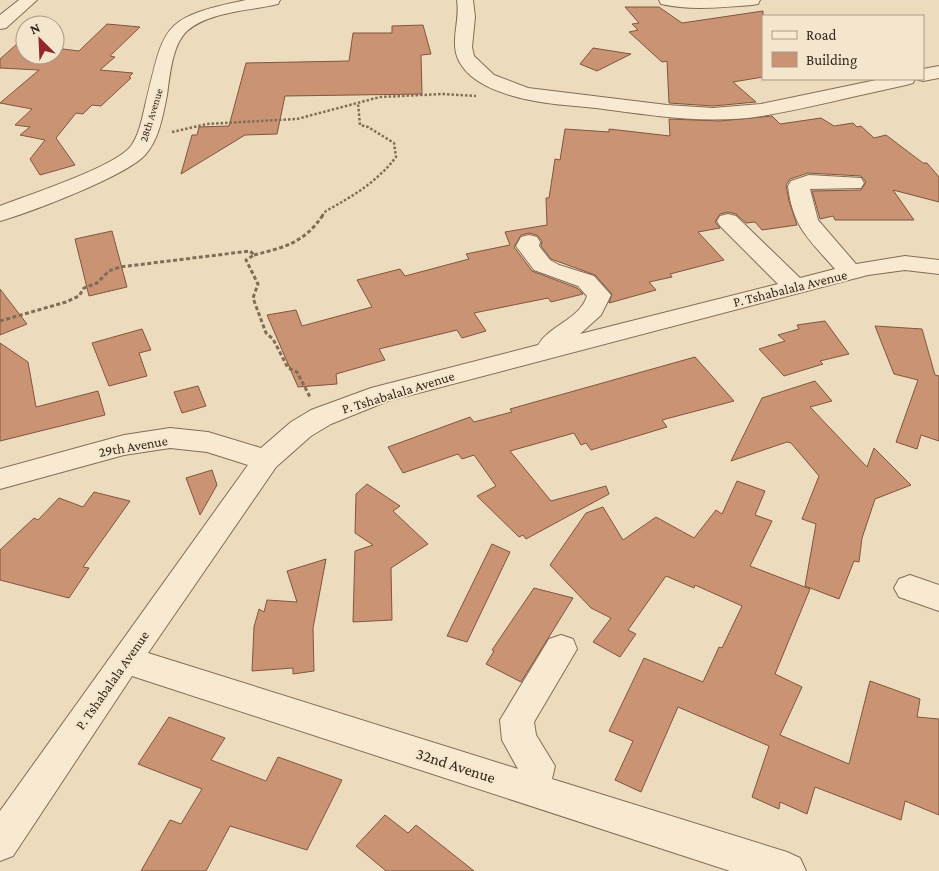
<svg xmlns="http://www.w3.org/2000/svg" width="939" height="871" font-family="'Crimson Pro',serif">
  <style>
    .building { fill: #ca9373; stroke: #82553d }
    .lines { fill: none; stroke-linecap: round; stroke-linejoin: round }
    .minor-casing { stroke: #836c57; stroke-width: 2 }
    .path-far1 { stroke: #836c57; stroke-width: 2.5; stroke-dasharray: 2.5 2; stroke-linecap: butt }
    .path { stroke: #836c57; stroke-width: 3; stroke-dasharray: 4 2.5; stroke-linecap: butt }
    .minor { fill: #f8ead0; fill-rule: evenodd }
    .labels { text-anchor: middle; stroke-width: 4; stroke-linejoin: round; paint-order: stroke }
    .far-street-label { font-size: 11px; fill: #33251b; stroke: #f4e6cc }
    .street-label { font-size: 14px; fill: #33251b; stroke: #f4e6cc }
    .near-street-label { font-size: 16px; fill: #33251b; stroke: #f4e6cc }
  </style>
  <rect width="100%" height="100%" fill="#ecdcbd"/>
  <!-- building -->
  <path class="building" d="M 625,7 L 659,7 L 682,23 L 763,11 L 763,77 L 733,82 L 756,102 L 713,106 L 669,103 L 667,61 L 662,62 L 629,32 L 638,30 L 632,24 L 639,23 Z
    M 107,24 L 140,27 L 110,56 L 115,57 L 100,70 L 133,73 L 129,77 L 131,78 L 101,106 L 92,105 L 83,114 L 76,113 L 56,138 L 75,165 L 40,175 L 30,159 L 45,140 L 20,135 L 30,127 L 15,125 L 32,109 L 0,103 L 39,70 L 0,68 L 0,59 L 17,44 L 25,45 L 25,55 L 55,55 L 55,48 L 79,51 Z
    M 423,25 L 431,54 L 421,55 L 422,94 L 285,96 L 277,134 L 245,135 L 181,174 L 192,135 L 197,135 L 199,127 L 229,126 L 246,63 L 349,61 L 353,33 L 392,33 L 392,26 Z
    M 593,48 L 631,54 L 597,71 L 580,64 Z
    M 772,116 L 780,124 L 821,118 L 834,126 L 853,123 L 857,127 L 861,126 L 874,138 L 886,135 L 923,163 L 927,163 L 939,177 L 939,202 L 893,190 L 914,220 L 835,220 L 833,216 L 820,219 L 812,191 L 861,190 L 866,182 L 861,176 L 808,173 L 790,179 L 786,185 L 789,201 L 797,225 L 762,230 L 755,222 L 746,223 L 736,214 L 728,212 L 720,214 L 715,222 L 720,228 L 698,232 L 724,260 L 670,274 L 672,277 L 649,282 L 656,290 L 609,303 L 612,294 L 595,275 L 551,259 L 541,246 L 542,241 L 537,235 L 529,233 L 521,235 L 514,247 L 532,271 L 577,288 L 583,294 L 551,302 L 548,298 L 474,313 L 486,331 L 462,338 L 457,330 L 379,349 L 385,360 L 336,374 L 337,384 L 298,387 L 267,315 L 296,310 L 302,326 L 372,307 L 357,280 L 400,269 L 405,276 L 469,259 L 466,254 L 510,245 L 505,232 L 547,225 L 546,198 L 549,198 L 555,159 L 560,160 L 565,129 L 609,132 L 609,129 L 670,136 L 669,119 L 720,121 Z
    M 112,231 L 127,287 L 89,296 L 75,239 Z
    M 0,289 L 27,324 L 0,335 Z
    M 825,321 L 849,354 L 820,361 L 823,364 L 784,376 L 759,349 L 785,341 L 778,335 L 799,329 L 797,325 Z
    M 875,326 L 922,329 L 935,375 L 939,376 L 939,441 L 921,435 L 917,449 L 896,442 L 918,380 L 894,374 Z
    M 142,329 L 151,350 L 139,353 L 147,376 L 109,386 L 92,343 Z
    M 0,343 L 28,362 L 36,407 L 98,391 L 105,415 L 0,441 Z
    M 695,357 L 734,401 L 662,420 L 667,427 L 591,450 L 586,443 L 581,445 L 574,433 L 510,451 L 551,501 L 606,486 L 609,494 L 526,539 L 523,535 L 519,537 L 477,496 L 496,486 L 474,455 L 462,459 L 458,454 L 403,473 L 388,447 L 470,417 L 474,422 L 512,412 L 510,409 Z
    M 815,381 L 832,401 L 810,407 L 867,467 L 874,448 L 911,485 L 875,499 L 862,538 L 859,562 L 854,561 L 839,599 L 805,586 L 816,524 L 802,519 L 819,476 L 791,443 L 787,442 L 731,461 L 762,398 Z
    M 198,386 L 206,406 L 182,413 L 174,392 Z
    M 212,470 L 217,485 L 200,515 L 186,478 Z
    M 737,481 L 765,491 L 755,515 L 772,521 L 750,566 L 810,589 L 775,674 L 802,687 L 780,735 L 849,764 L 870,681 L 920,699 L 917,717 L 939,719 L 939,815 L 905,801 L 901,820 L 815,787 L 807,814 L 780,802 L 779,809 L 752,797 L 769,746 L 678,707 L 641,792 L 615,780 L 633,741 L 609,731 L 644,658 L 703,682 L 719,647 L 722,648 L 742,606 L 695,585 L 694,588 L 666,576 L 628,630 L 636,634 L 620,657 L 593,642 L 611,618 L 591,608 L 550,565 L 586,513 L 603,507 L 623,540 L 656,517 L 694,538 L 716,510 L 722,514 Z
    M 367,484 L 400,506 L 393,511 L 428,544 L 391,568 L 392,620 L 353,622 L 355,551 L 373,545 L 355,533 L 356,494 Z
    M 94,492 L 130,501 L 83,567 L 89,568 L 69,598 L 0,580 L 0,550 L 34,518 L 38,520 L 59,498 L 83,507 Z
    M 492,544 L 510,552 L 467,642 L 447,636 Z
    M 326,559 L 313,628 L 314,671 L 293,674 L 293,668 L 252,671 L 254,627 L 259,609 L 264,612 L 267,600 L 297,602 L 287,571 Z
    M 534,588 L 573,598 L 521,682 L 486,664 L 494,651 L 492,650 Z
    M 169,717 L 225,738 L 211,760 L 266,781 L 278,757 L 342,780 L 307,850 L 230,826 L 206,871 L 141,871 L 170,820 L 181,824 L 202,789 L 138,764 Z
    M 385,815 L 408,833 L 416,825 L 474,871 L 386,871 L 356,846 Z"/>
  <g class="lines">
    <!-- minor casing -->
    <g class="minor-casing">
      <path id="minor" d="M 19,0 L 37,0 L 6,28 L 0,29 L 0,15 Z
        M 246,0 L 280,0 L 278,4 C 250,11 210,11 187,31 C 172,45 170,75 167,95 C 163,115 159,140 145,155 C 126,176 29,213 0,221 L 0,206 C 28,195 115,167 131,146 C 139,135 142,119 145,106 C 165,26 159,18 246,0 Z
        M 457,0 L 473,0 L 475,17 L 472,47 L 474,56 L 494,75 L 528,88 L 667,105 L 713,108 L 761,104 L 881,79 L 915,79 L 913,83 L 906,85 C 858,95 810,108 762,116 C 706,125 651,115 596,108 C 568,105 540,104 513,96 C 495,91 473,82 462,66 C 447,45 461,23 457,0 Z
        M 659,0 L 760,0 L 758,4 L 752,5 C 722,7 691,11 661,4 Z
        M 939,66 L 939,78 L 923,81 L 916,79 L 923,79 L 923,69 Z
        M 809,175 L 861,178 L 864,183 L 861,188 L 810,189 L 818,220 L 856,264 L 905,256 L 939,260 L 939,274 L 905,270 L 868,275 L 388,401 L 331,424 L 311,436 L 276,467 L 148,653 L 518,769 L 502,740 L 500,720 L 549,639 L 561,635 L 573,639 L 577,649 L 534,722 L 536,735 L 555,766 L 552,779 L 787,852 L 800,858 L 806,871 L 730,871 L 132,676 L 13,856 L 0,861 L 0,811 L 248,465 L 207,452 L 170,448 L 124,455 L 0,489 L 0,469 L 124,435 L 170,428 L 208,432 L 261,448 L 291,422 L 311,410 L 371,388 L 538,345 C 550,325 580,319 587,296 L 578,286 L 534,270 L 516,246 L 521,237 L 529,235 L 537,237 L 540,242 L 539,246 L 550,260 L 559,265 L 594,276 L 611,295 L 601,315 L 580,334 L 778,284 L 720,226 L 717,221 L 720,216 L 728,214 L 736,216 L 800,278 L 835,269 C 809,239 793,228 788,186 L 791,181 Z
        M 910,575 L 939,585 L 939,611 L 899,597 L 894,588 L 899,579 Z"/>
    </g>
    <!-- path-far1 -->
    <path class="path-far1" d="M 172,132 L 207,124 L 297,119 L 380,97 L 443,94 L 476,96
      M 322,216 L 326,211 C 353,196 377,182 396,157 L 394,143 L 368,127 L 360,125 L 358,103"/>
    <!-- path -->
    <path class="path" d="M 254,255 C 285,247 304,243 323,215
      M 0,321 L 66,302 L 79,296 L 84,288 L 97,283 L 109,271 L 120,267 L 250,251 L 254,255 L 246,260 L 258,284 L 253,298 L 266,333 L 273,339 L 288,368 L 297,372 L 310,397"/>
    <!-- minor -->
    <use href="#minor" class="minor"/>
  </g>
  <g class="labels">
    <!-- far-street labels -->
    <g class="far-street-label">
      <text transform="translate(151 115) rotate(-73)" y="4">28th Avenue</text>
    </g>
    <!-- street labels -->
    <g class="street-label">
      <text transform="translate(790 288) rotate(-14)" y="5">P. Tshabalala Avenue</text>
      <text transform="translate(398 392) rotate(-17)" y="5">P. Tshabalala Avenue</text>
      <text transform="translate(133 446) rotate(-10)" y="5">29th Avenue</text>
      <text transform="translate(112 680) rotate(-55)" y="5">P. Tshabalala Avenue</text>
    </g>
    <!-- near-street labels -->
    <g class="near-street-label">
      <text transform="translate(456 765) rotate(18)" y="6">32nd Avenue</text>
    </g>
  </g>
  <!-- legend -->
  <rect x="762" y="15" width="162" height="65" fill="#f4e6cc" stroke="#a79985"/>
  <rect x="772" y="31" width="25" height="8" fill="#f8ead0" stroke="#a79985"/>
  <text x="806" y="40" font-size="15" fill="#33251b">Road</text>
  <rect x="772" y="52" width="25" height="15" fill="#ca9373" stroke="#a79985"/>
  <text x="806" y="65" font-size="15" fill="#33251b">Building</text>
  <!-- north arrow -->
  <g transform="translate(40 40) rotate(336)"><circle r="24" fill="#f4e6cc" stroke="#a79985"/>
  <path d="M0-4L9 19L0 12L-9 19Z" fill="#91282e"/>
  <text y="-8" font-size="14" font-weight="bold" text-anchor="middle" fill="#33251b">N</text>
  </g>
</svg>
